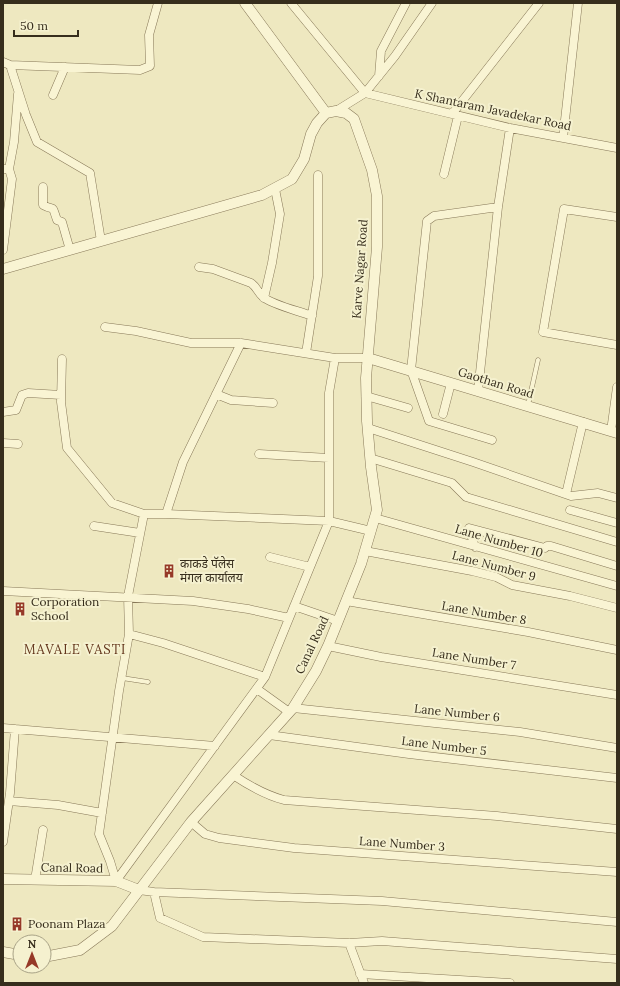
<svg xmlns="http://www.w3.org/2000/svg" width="620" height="986" font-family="Lora,'Noto Sans Devanagari',serif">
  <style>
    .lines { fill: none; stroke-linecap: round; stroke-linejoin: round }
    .service-casing { stroke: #877858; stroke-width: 5 }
    .minor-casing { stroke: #877858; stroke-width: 9 }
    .tertiary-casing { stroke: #877858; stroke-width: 11 }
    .service { stroke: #f9f4d3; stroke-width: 4 }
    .minor { stroke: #f9f4d3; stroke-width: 8 }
    .tertiary { stroke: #f9f4d3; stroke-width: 10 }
    .labels { text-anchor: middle; stroke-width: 4; stroke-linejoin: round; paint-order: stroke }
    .street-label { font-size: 12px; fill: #362d1c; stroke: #f5f1cf }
    .poi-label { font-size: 12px; fill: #362d1c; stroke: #f5f1cf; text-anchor: start }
    .neighbourhood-label { font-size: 13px; letter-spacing: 1px; fill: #63361c; stroke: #f5f1cf }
  </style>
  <rect width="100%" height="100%" fill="#eee8c0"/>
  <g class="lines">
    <!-- service casing -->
    <g class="service-casing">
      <path id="service" d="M 528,405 L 538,360
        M 122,678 L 148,682"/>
    </g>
    <!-- minor casing -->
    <g class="minor-casing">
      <path id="minor" d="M 291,3 L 365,93 L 510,128 L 617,148
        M 3,62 L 10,65 L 140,70 L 150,66 L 149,35 L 158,3
        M 10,65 L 26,115 L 37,142 L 90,173 L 101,241
        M 379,76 L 381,51 L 406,3
        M 53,95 L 65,67
        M 336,111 L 365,93 L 395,56 L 432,3
        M 452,114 L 539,3
        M 563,138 L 578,3
        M 3,169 L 9,169 L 14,142 L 18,94
        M 444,174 L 458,116
        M 43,187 L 43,205 C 56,212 51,203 57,220 L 62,222 L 70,250
        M 617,217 L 564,209 L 543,332 L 617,345
        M 3,250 L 12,179 L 9,169
        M 199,267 L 213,269 L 251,283 C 257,287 258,293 263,297 C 273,305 299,311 312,316
        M 264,298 L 272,263 L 280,214 L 275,189
        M 105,327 L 136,331 L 191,343 L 241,343 L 335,358 L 368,358
        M 306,353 L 318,276 L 318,175
        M 62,359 L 61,402 L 67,448 L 112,503 L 144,514 L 166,514 L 329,521 L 371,531
        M 478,391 L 498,207 L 510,128
        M 216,394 L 231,400 L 273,403
        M 366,396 L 408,408
        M 3,412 L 16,410 L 22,395 L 28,393 L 61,395
        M 443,414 L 451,383
        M 368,428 L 473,462 L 571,496 L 598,493 L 617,498
        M 611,431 L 617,387
        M 492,440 L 429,421 L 411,370 L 427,221 L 434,216 L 498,207
        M 3,443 L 18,444
        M 259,454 L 329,458
        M 370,458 L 452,483 L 466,497 L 617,542
        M 566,494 L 583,422
        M 570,510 L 617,523
        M 166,514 L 183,462 L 241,343
        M 375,518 L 617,586
        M 94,526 L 140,533
        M 475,547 L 469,528 L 545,548 L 547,546 L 551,546 L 617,566
        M 365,551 L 472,571 L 496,577 L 512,585 L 570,596 L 617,608
        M 270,557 L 310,567
        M 3,591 L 193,601 L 248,609 L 289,618
        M 346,601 L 528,632 L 617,650
        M 294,606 L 338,621
        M 129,634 L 163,643 L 265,677
        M 328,646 L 381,657 L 617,695
        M 257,689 L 289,712
        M 293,708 L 520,732 L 617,748
        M 3,728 L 215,746
        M 269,735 L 409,754 L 617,778
        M 233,775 C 248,785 265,795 284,800 L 497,816 L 617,829
        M 9,801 L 58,805 L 102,813
        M 191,822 L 205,834 L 219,838 L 294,848 L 617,872
        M 3,842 L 10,793 L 15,729
        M 35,880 L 43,830
        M 116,881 L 265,677 L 329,521 L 329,393 L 335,358
        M 116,881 L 110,861 L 99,834 L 119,691 L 129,634 L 128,596 L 144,514
        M 139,890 L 154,892 L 382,901 L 617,922
        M 154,892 L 160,918 L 203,937 L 349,943 L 382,941 L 617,959
        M 349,943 L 364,983
        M 360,974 L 510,983"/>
    </g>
    <!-- tertiary casing -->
    <g class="tertiary-casing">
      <path id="tertiary" d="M 245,3 L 326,113
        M 3,269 L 262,195 L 292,179 L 304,159 L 311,134 L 317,123 L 326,113
        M 368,358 L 617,433
        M 3,879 L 116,881 L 139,890
        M 3,952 L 20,955
        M 44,957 L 80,950 L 112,926 L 191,822 L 293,708 L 316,671 L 328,646 L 361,564 L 377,510 L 371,467 L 367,421 L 366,378 L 377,247 L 377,196 L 372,170 L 354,119 L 346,113 L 336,111 L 326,113"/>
    </g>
    <!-- service -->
    <use href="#service" class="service"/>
    <!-- minor -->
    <use href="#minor" class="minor"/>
    <!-- tertiary -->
    <use href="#tertiary" class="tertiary"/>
  </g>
  <!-- icons -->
  <defs>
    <g id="building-bare" transform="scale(1.08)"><path d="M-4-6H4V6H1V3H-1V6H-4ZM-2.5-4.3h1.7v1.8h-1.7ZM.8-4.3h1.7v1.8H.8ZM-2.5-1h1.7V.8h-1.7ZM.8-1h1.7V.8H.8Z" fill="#963928" stroke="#f5f1cf" stroke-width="2.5" paint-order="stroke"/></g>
  </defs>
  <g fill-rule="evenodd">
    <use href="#building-bare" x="169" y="571"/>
    <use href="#building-bare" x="20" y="609"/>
    <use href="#building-bare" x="17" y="924"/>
  </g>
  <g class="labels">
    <!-- street labels -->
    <g class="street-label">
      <text transform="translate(493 110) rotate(12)" y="4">K Shantaram Javadekar Road</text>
      <text transform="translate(360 269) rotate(-86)" y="4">Karve Nagar Road</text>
      <text transform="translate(496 383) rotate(17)" y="4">Gaothan Road</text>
      <text transform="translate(499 541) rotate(16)" y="4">Lane Number 10</text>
      <text transform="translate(494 566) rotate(15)" y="4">Lane Number 9</text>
      <text transform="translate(484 613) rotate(10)" y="4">Lane Number 8</text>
      <text transform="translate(312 645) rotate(-65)" y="4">Canal Road</text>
      <text transform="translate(474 659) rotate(9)" y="4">Lane Number 7</text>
      <text transform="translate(457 713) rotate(6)" y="4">Lane Number 6</text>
      <text transform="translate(444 746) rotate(7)" y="4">Lane Number 5</text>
      <text transform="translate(402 844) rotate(4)" y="4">Lane Number 3</text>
      <text transform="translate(72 868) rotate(1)" y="4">Canal Road</text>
    </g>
    <!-- poi labels -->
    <g class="poi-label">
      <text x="180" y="568">काकडे पॅलेस<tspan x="180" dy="14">मंगल कार्यालय</tspan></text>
      <text x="31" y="606">Corporation<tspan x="31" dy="14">School</tspan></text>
      <text x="28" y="928">Poonam Plaza</text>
    </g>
    <!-- neighbourhood labels -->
    <g class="neighbourhood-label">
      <text x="75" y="654">MAVALE VASTI</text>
    </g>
  </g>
  <!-- border -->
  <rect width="620" height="986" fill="none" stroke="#362d1c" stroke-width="8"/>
  <!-- north arrow -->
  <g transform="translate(32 954)"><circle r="19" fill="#f5f1cf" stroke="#a9a387"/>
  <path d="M0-3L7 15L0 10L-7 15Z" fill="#963928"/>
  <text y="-6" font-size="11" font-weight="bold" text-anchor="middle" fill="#362d1c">N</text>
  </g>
  <!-- scale -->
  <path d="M14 30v6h64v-6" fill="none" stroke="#362d1c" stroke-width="2"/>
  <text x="20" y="30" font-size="12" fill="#362d1c" stroke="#f5f1cf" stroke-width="3" paint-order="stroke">50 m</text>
</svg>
